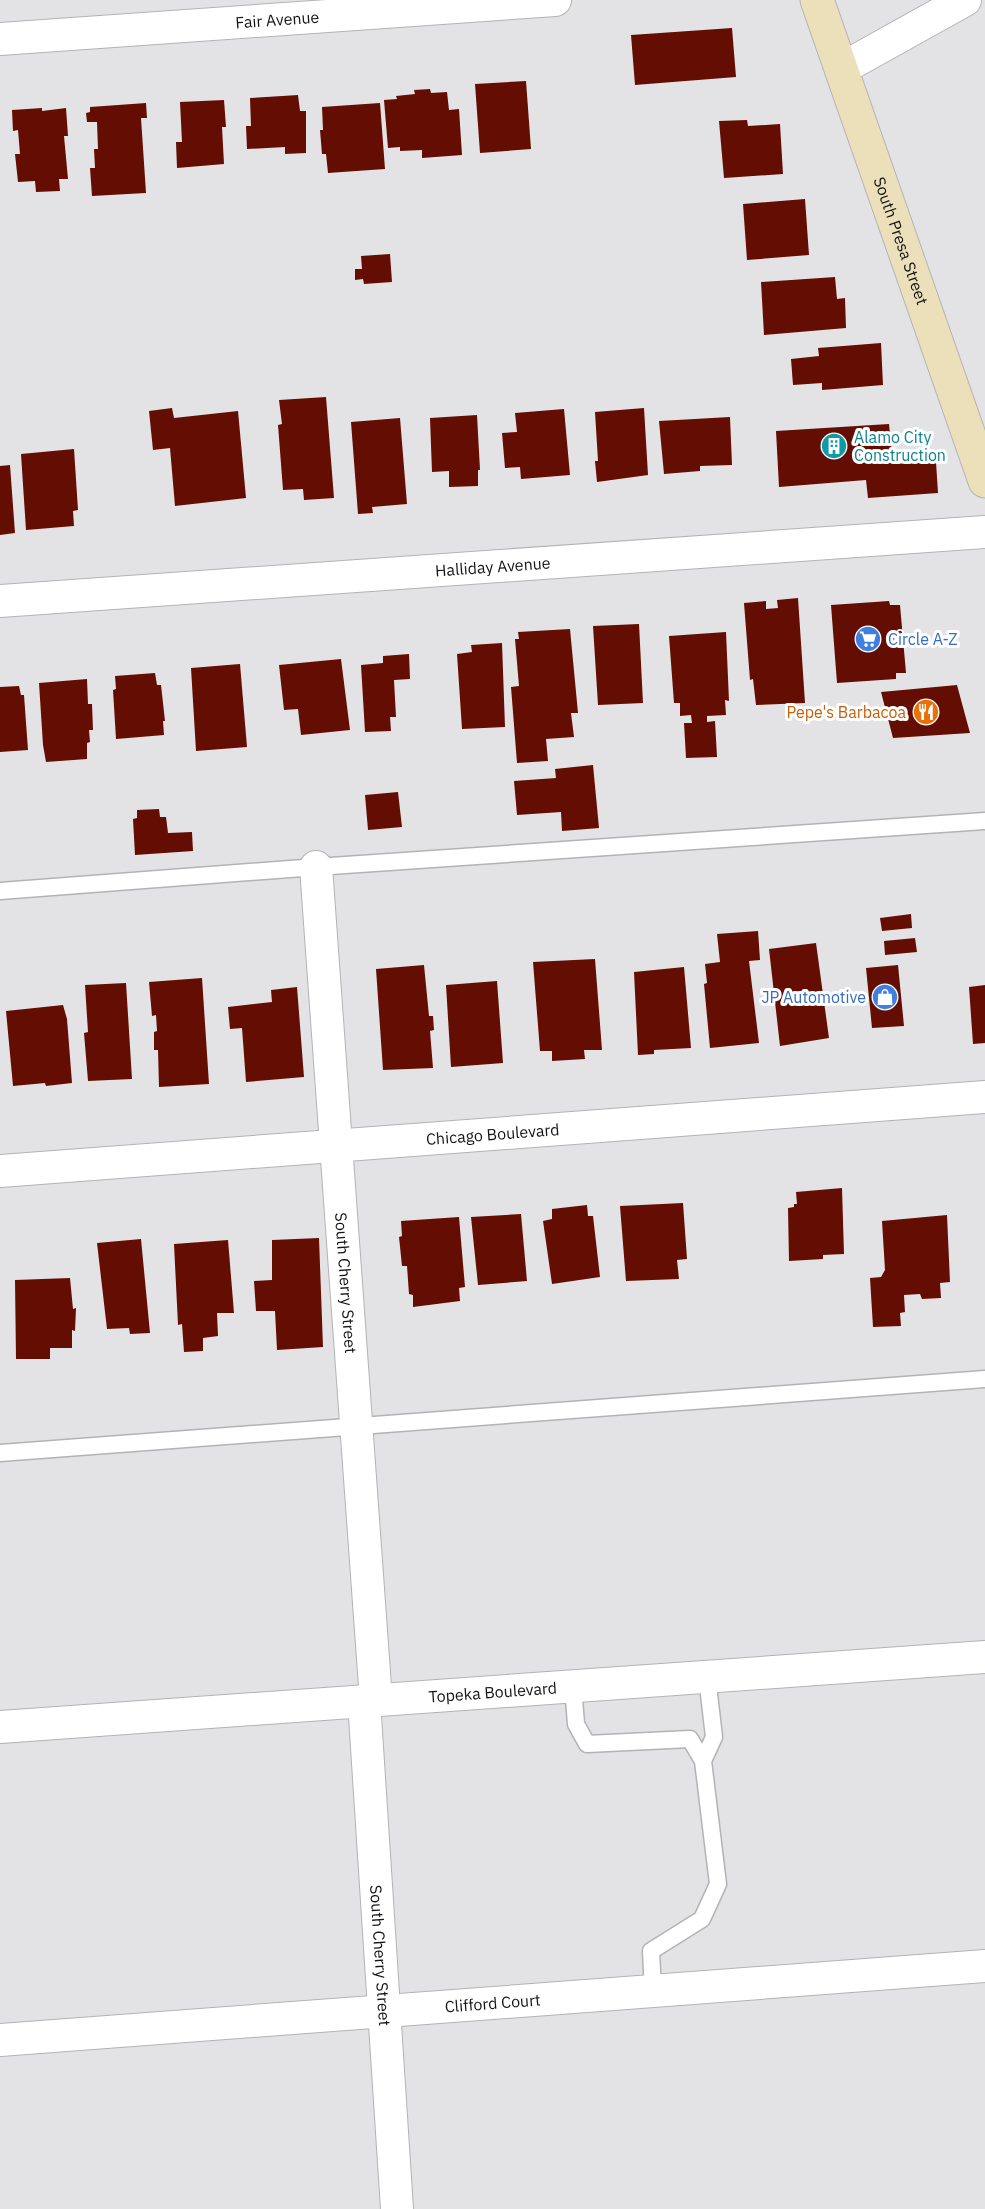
<svg xmlns="http://www.w3.org/2000/svg" width="985" height="2209" font-family="'IBM Plex Sans',sans-serif">
  <style>
    .building { fill: #640d02 }
    .lines { fill: none; stroke-linecap: round; stroke-linejoin: round }
    .lane-casing { stroke: #b3b3b5; stroke-width: 19 }
    .street-casing { stroke: #b3b3b5; stroke-width: 34 }
    .secondary-casing { stroke: #b3b3b5; stroke-width: 35 }
    .lane { stroke: #fff; stroke-width: 16 }
    .street { stroke: #fff; stroke-width: 32 }
    .secondary { stroke: #ece0ba; stroke-width: 33 }
    .labels { text-anchor: middle; stroke-width: 6; stroke-linejoin: round; paint-order: stroke }
    .street-label { font-size: 16px; fill: #141415; stroke: #fff }
    .culture-label { font-size: 16px; fill: #0d838f; stroke: #fff; text-anchor: start }
    .shop-label { font-size: 16px; fill: #366cbe; stroke: #fff; text-anchor: start }
    .food-label { font-size: 16px; fill: #c56008; stroke: #fff; text-anchor: end }
  </style>
  <rect width="100%" height="100%" fill="#e3e3e5"/>
  <!-- building -->
  <path class="building" d="M 732,28 L 736,77 L 635,85 L 631,35 Z
    M 526,81 L 531,149 L 480,153 L 475,84 Z
    M 430,89 L 431,93 L 447,92 L 449,110 L 459,109 L 462,155 L 422,158 L 422,150 L 400,151 L 400,147 L 388,148 L 384,100 L 397,99 L 396,96 L 415,94 L 414,90 Z
    M 298,95 L 300,111 L 306,111 L 306,153 L 285,154 L 285,147 L 247,149 L 246,126 L 251,126 L 250,98 Z
    M 224,100 L 226,127 L 222,127 L 224,164 L 177,168 L 176,142 L 182,142 L 180,102 Z
    M 146,103 L 147,118 L 141,118 L 146,193 L 92,196 L 90,168 L 95,168 L 94,149 L 98,149 L 97,122 L 87,122 L 86,113 L 90,112 L 90,107 Z
    M 380,103 L 385,169 L 328,173 L 326,154 L 322,154 L 320,130 L 323,130 L 322,107 Z
    M 42,108 L 42,111 L 66,108 L 68,136 L 64,136 L 68,179 L 59,179 L 60,191 L 36,192 L 35,181 L 18,182 L 15,154 L 20,154 L 18,130 L 13,131 L 12,110 Z
    M 747,120 L 748,126 L 780,124 L 783,174 L 724,178 L 719,121 Z
    M 805,199 L 809,255 L 747,260 L 743,204 Z
    M 390,254 L 392,282 L 364,284 L 363,279 L 355,280 L 355,269 L 362,269 L 361,256 Z
    M 835,277 L 837,299 L 845,298 L 846,328 L 764,335 L 761,282 Z
    M 881,343 L 883,385 L 822,390 L 822,383 L 793,385 L 791,359 L 819,356 L 818,348 Z
    M 326,397 L 334,498 L 304,500 L 303,489 L 283,490 L 278,425 L 282,424 L 279,400 Z
    M 172,408 L 174,418 L 238,411 L 246,498 L 175,506 L 170,448 L 153,450 L 149,411 Z
    M 644,408 L 648,475 L 597,482 L 595,461 L 598,461 L 595,412 Z
    M 564,409 L 570,475 L 521,479 L 520,467 L 505,468 L 502,433 L 517,432 L 515,413 Z
    M 477,415 L 480,470 L 478,470 L 478,486 L 449,487 L 449,471 L 432,472 L 430,418 Z
    M 730,417 L 732,465 L 700,466 L 700,471 L 664,474 L 659,421 Z
    M 400,418 L 407,504 L 372,507 L 373,513 L 358,514 L 351,422 Z
    M 889,424 L 893,464 L 936,462 L 938,493 L 868,498 L 866,480 L 779,487 L 776,431 Z
    M 74,449 L 78,510 L 73,511 L 74,526 L 26,530 L 21,454 Z
    M 10,465 L 15,533 L 0,535 L 0,466 Z
    M 798,598 L 805,703 L 756,705 L 753,679 L 750,680 L 744,603 L 766,601 L 766,609 L 778,608 L 777,600 Z
    M 889,601 L 890,605 L 900,605 L 906,673 L 896,673 L 896,679 L 837,683 L 831,605 Z
    M 639,624 L 643,703 L 598,705 L 593,626 Z
    M 570,629 L 578,713 L 571,713 L 574,737 L 546,739 L 548,761 L 517,763 L 511,687 L 519,686 L 515,639 L 519,639 L 518,632 Z
    M 726,632 L 729,701 L 725,700 L 726,715 L 707,716 L 707,722 L 715,721 L 717,757 L 686,758 L 684,723 L 692,723 L 691,715 L 680,716 L 680,703 L 674,703 L 669,636 Z
    M 502,643 L 505,727 L 462,729 L 457,654 L 472,652 L 471,645 Z
    M 409,654 L 410,679 L 394,680 L 396,717 L 390,717 L 391,731 L 365,732 L 361,665 L 383,663 L 383,656 Z
    M 341,659 L 350,730 L 301,735 L 298,709 L 284,710 L 279,665 Z
    M 240,664 L 247,747 L 196,751 L 191,668 Z
    M 155,673 L 157,685 L 161,685 L 165,721 L 163,721 L 164,735 L 116,739 L 113,690 L 116,689 L 115,676 Z
    M 87,679 L 88,704 L 92,704 L 93,730 L 89,730 L 90,742 L 87,743 L 87,759 L 46,762 L 43,745 L 39,683 Z
    M 957,685 L 970,733 L 893,738 L 881,692 Z
    M 19,686 L 21,695 L 24,695 L 28,750 L 0,752 L 0,687 Z
    M 593,765 L 599,828 L 562,831 L 561,812 L 517,815 L 514,781 L 556,778 L 555,769 Z
    M 398,792 L 402,827 L 368,830 L 365,795 Z
    M 159,809 L 160,817 L 166,817 L 168,833 L 192,832 L 193,851 L 135,855 L 133,819 L 137,818 L 137,810 Z
    M 911,914 L 912,928 L 882,931 L 880,918 Z
    M 758,931 L 760,960 L 749,961 L 759,1043 L 710,1048 L 704,984 L 707,983 L 705,964 L 720,962 L 717,934 Z
    M 915,938 L 917,952 L 885,955 L 884,941 Z
    M 816,943 L 829,1038 L 780,1046 L 769,949 Z
    M 595,959 L 602,1050 L 584,1050 L 585,1059 L 552,1061 L 552,1051 L 540,1051 L 533,962 Z
    M 424,965 L 429,1016 L 433,1016 L 434,1030 L 430,1031 L 433,1068 L 383,1070 L 376,969 Z
    M 898,965 L 904,1026 L 872,1028 L 866,968 Z
    M 684,967 L 691,1048 L 654,1050 L 654,1054 L 638,1055 L 634,972 Z
    M 202,978 L 209,1084 L 159,1087 L 158,1050 L 154,1050 L 154,1032 L 157,1031 L 156,1015 L 152,1016 L 149,982 Z
    M 497,981 L 503,1063 L 451,1067 L 446,985 Z
    M 126,983 L 132,1079 L 88,1081 L 84,1033 L 88,1032 L 85,985 Z
    M 985,985 L 985,1043 L 973,1044 L 969,987 Z
    M 297,987 L 304,1077 L 246,1082 L 242,1028 L 230,1029 L 228,1007 L 272,1002 L 271,990 Z
    M 63,1005 L 67,1019 L 72,1083 L 46,1086 L 45,1083 L 13,1086 L 6,1011 Z
    M 842,1188 L 844,1254 L 823,1255 L 823,1259 L 789,1261 L 788,1208 L 794,1207 L 794,1204 L 797,1204 L 796,1192 Z
    M 683,1203 L 687,1259 L 677,1260 L 679,1279 L 626,1281 L 620,1206 Z
    M 587,1205 L 588,1216 L 593,1216 L 600,1277 L 552,1284 L 543,1221 L 552,1219 L 552,1209 Z
    M 521,1214 L 527,1281 L 478,1285 L 471,1217 Z
    M 947,1215 L 950,1282 L 940,1283 L 941,1298 L 922,1299 L 920,1294 L 904,1295 L 905,1312 L 900,1313 L 901,1326 L 873,1327 L 870,1278 L 881,1277 L 885,1270 L 882,1221 Z
    M 459,1217 L 465,1287 L 459,1288 L 460,1301 L 413,1307 L 413,1295 L 409,1294 L 407,1266 L 402,1266 L 399,1237 L 402,1236 L 401,1221 Z
    M 319,1238 L 323,1347 L 277,1350 L 275,1311 L 256,1311 L 254,1281 L 272,1280 L 272,1240 Z
    M 141,1239 L 150,1333 L 130,1334 L 129,1328 L 107,1329 L 97,1243 Z
    M 228,1240 L 234,1313 L 217,1313 L 218,1336 L 203,1338 L 203,1351 L 184,1352 L 182,1324 L 178,1325 L 174,1244 Z
    M 70,1278 L 73,1309 L 76,1308 L 75,1331 L 72,1330 L 72,1348 L 50,1348 L 50,1359 L 16,1359 L 15,1280 Z"/>
  <g class="lines">
    <!-- lane casing -->
    <g class="lane-casing">
      <path id="lane" d="M 0,891 L 316,867 L 985,821
        M 0,1453 L 985,1379
        M 573,1686 L 576,1724 L 587,1744 L 690,1739 L 703,1761 L 718,1884 L 702,1919 L 651,1951 L 653,1991
        M 703,1761 L 714,1737 L 707,1677"/>
    </g>
    <!-- street casing -->
    <g class="street-casing">
      <g id="street">
        <path id="s1" d="M 0,39 L 555,0"/>
        <path d="M 841,69 L 965,0"/>
        <path id="s2" d="M 0,601 L 985,532"/>
        <path id="s3" d="M 316,867 L 376,1700"/>
        <path id="s4" d="M 0,1171 L 985,1097"/>
        <path id="s5" d="M 364,1701 L 397,2209"/>
        <path id="s6" d="M 0,1727 L 985,1657"/>
        <path id="s7" d="M 0,2040 L 985,1966"/>
      </g>
    </g>
    <!-- secondary casing -->
    <g class="secondary-casing">
      <g id="secondary">
        <path id="s8" d="M 817,0 L 985,481"/>
      </g>
    </g>
    <!-- lane -->
    <use href="#lane" class="lane"/>
    <!-- street -->
    <use href="#street" class="street"/>
    <!-- secondary -->
    <use href="#secondary" class="secondary"/>
  </g>
  <!-- icons -->
  <defs>
    <g id="building-disc" transform="scale(1.35)"><circle r="9.5" fill="#0f9aa8" stroke="#fff"/><path d="M-4-6H4V6H1V3H-1V6H-4ZM-2.5-4.3h1.7v1.8h-1.7ZM.8-4.3h1.7v1.8H.8ZM-2.5-1h1.7V.8h-1.7ZM.8-1h1.7V.8H.8Z" fill="#fff"/></g>
    <g id="supermarket-disc" transform="scale(1.35)"><circle r="9.5" fill="#3f7fe0" stroke="#fff"/><path d="M-6-5.5h2.5l.6 2H6L4.5 2H-2.5L-4.4-4H-6ZM-1.5 3.2a1.3 1.3 0 1 0 .1 0ZM3 3.2a1.3 1.3 0 1 0 .1 0Z" fill="#fff"/></g>
    <g id="restaurant-disc" transform="scale(1.35)"><circle r="9.5" fill="#e8710a" stroke="#fff"/><path d="M-5-6h1v4h1v-4h1v4h1v-4h1v5L-1.5 .5V6h-2V.5L-5-1ZM5-6V6H3V1.5H1.5Q1.5-4 5-6Z" fill="#fff"/></g>
    <g id="shop-disc" transform="scale(1.35)"><circle r="9.5" fill="#3f7fe0" stroke="#fff"/><path d="M-5-2.5h2.3a2.7 3.5 0 0 1 5.4 0H5L5.5 6h-11ZM-1.5-2.5h3a1.5 2.3 0 0 0-3 0Z" fill="#fff"/></g>
  </defs>
  <g fill-rule="evenodd">
    <use href="#building-disc" x="834" y="446"/>
    <use href="#supermarket-disc" x="868" y="639"/>
    <use href="#restaurant-disc" x="926" y="712"/>
    <use href="#shop-disc" x="885" y="997"/>
  </g>
  <g class="labels">
    <!-- street labels -->
    <g class="street-label">
      <text dy="6" stroke="none"><textPath href="#s1" startOffset="278">Fair Avenue</textPath></text>
      <text dy="6" stroke="none"><textPath href="#s8" startOffset="255">South Presa Street</textPath></text>
      <text dy="6" stroke="none"><textPath href="#s2" startOffset="494">Halliday Avenue</textPath></text>
      <text dy="6" stroke="none"><textPath href="#s4" startOffset="494">Chicago Boulevard</textPath></text>
      <text dy="6" stroke="none"><textPath href="#s3" startOffset="417">South Cherry Street</textPath></text>
      <text dy="6" stroke="none"><textPath href="#s6" startOffset="494">Topeka Boulevard</textPath></text>
      <text dy="6" stroke="none"><textPath href="#s5" startOffset="255">South Cherry Street</textPath></text>
      <text dy="6" stroke="none"><textPath href="#s7" startOffset="494">Clifford Court</textPath></text>
    </g>
    <!-- culture labels -->
    <g class="culture-label">
      <text x="854" y="443">Alamo City<tspan x="854" dy="18">Construction</tspan></text>
    </g>
    <!-- shop labels -->
    <g class="shop-label">
      <text x="888" y="645">Circle A-Z</text>
      <text x="866" y="1003" text-anchor="end">JP Automotive</text>
    </g>
    <!-- food labels -->
    <g class="food-label">
      <text x="906" y="718">Pepe's Barbacoa</text>
    </g>
  </g>
</svg>
